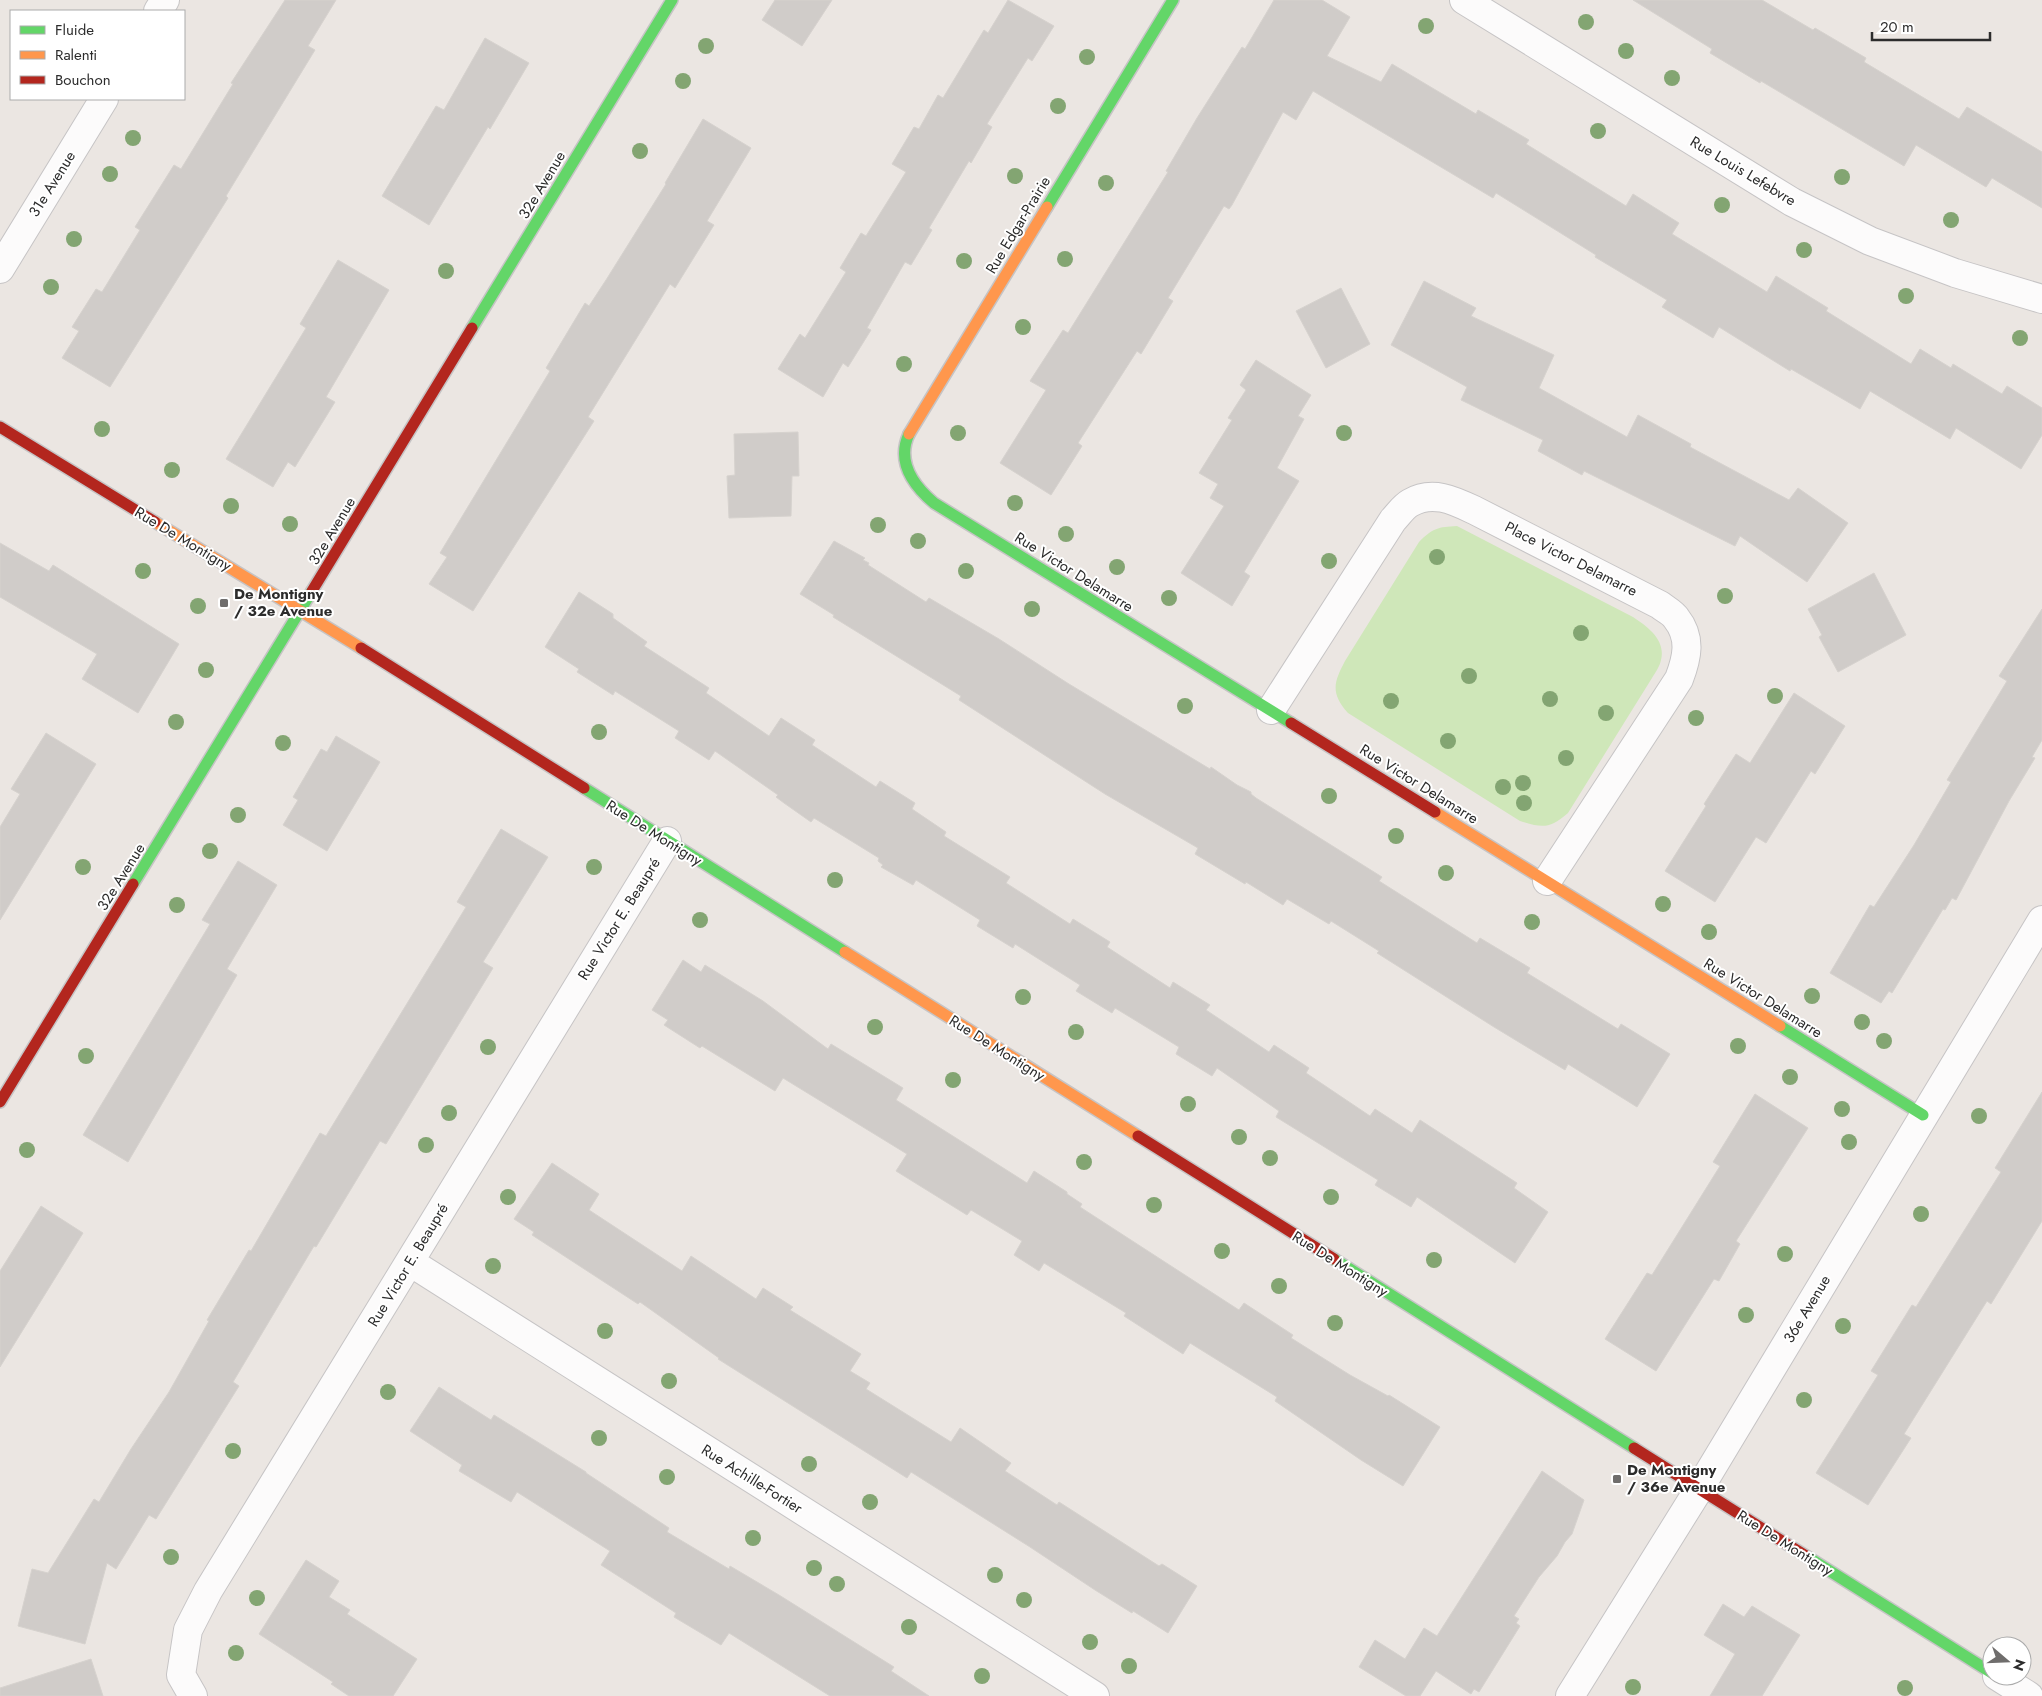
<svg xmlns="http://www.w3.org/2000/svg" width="2042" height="1696" font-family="Jost,sans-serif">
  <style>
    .green { fill: #cfe7b9 }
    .building { fill: #d0ccc9; stroke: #d6d2ce }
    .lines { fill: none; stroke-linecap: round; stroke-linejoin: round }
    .street-casing { stroke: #c6c4c5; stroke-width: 30 }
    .fast-casing { stroke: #c6c4c5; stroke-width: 14 }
    .slow-casing { stroke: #c6c4c5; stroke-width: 14 }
    .jam-casing { stroke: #c6c4c5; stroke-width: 14 }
    .street { stroke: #fcfbfb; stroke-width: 28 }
    .fast { stroke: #63d668; stroke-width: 11 }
    .slow { stroke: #ff974d; stroke-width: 11 }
    .jam { stroke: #b3261e; stroke-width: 11 }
    .tree { fill: #83a572 }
    .poi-dot { fill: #6f6d6c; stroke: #fff; stroke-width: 2 }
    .labels { text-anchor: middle; stroke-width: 4; stroke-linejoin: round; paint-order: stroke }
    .street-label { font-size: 15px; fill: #2c2c2c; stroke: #fff }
    .poi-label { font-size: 15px; font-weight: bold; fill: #2c2c2c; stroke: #fff; text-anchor: start }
  </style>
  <rect width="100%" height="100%" fill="#ebe6e2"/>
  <!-- green -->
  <path class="green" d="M 1457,526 L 1633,617 C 1648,627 1666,640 1661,660 C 1660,666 1655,673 1652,678 L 1568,813 C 1549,829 1543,828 1520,821 L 1348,713 C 1330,693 1334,682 1345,661 L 1419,542 C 1433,528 1438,527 1457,526 Z"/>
  <!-- building -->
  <path class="building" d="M 285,0 L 336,0 L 308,46 L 315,50 L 226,196 L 228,198 L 110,387 L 62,358 L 79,331 L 72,327 L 96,289 L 102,292 L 140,230 L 135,227 L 174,165 L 181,169 L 233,84 L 231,83 Z
    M 775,0 L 832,0 L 802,46 L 762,20 Z
    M 1008,0 L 1054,26 L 1032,61 L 1028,58 L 987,124 L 992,127 L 971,163 L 969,161 L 929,228 L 932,230 L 911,265 L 905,262 L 867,328 L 871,330 L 848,367 L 843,363 L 823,397 L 778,369 L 800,334 L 805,338 L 846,272 L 840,268 L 861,233 L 866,236 L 906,172 L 892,164 L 914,127 L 919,129 L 938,95 L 943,98 L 984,30 L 988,33 Z
    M 1274,0 L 1322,0 L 1350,17 L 1327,56 L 1381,82 L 1392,64 L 1476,114 L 1478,110 L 1529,140 L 1526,144 L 1626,206 L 1633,194 L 1679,223 L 1672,234 L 1767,292 L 1776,276 L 1828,308 L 1826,311 L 1911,364 L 1920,349 L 1951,368 L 1953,364 L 2002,394 L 2007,386 L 2042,408 L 2042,435 L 2021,469 L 1956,428 L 1950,439 L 1870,391 L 1860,409 L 1791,369 L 1790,371 L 1719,327 L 1713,338 L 1662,307 L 1667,300 L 1595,257 L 1596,255 L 1496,193 L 1493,198 L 1313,91 L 1296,120 L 1283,112 L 1232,205 L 1229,209 L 1224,206 L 1168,298 L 1173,301 L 1141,354 L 1137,351 L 1078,443 L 1082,446 L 1051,495 L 1000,463 L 1046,390 L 1030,381 L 1063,330 L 1068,333 L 1168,172 L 1166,171 L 1197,118 L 1242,47 L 1245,49 Z
    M 1633,0 L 1762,0 L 1813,30 L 1815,28 L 1866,58 L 1864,62 L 1959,119 L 1967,107 L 2042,152 L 2042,208 L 1992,178 L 1986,187 L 1916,145 L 1904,166 L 1761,81 L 1760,83 L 1710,53 L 1712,49 Z
    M 485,38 L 529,63 L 490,129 L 488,127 L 429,225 L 382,196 L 436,106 L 444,110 Z
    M 703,119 L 751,148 L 707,221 L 714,225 L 675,288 L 670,284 L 588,417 L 594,421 L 473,611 L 429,584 L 447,557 L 440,553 L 550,371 L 546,368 L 585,303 L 589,306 L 606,280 L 666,184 L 665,183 Z
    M 338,260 L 389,290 L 326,397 L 335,402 L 295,467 L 288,462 L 273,487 L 226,459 L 306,328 L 300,324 Z
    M 1424,281 L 1476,308 L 1471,316 L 1554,355 L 1539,388 L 1627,437 L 1638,415 L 1691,444 L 1690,447 L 1789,500 L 1798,488 L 1848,523 L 1807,582 L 1740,536 L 1735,546 L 1584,471 L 1582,475 L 1538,451 L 1543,440 L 1461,400 L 1467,387 L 1391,345 Z
    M 1341,288 L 1370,344 L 1326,368 L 1296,311 Z
    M 1256,360 L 1311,395 L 1298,416 L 1304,419 L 1277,468 L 1299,481 L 1244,572 L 1250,576 L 1232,606 L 1181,573 L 1224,506 L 1210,498 L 1218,484 L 1199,473 L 1232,420 L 1228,418 L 1246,390 L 1240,385 Z
    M 798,432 L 799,476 L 792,476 L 791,516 L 729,518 L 727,476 L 735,475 L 734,434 Z
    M 834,541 L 865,558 L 863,560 L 869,563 L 868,565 L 926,602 L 929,598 L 999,639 L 1069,684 L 1210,769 L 1211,767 L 1237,785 L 1251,792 L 1251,794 L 1256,798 L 1382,877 L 1379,881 L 1477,943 L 1480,938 L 1530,968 L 1527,973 L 1618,1029 L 1621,1024 L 1670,1054 L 1637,1107 L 1568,1064 L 1565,1070 L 1494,1027 L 1377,953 L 1379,951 L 1331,921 L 1329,924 L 1287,899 L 1283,905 L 1246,882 L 1245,884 L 1195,854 L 1198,848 L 1105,794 L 959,700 L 961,696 L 833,617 L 834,615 L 800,594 Z
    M 0,543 L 49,571 L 53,565 L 179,644 L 138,713 L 82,679 L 97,654 L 0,597 Z
    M 1874,573 L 1906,635 L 1838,672 L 1819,637 L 1822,635 L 1808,609 Z
    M 579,592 L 613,614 L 613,618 L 647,642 L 644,646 L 709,688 L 706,693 L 769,736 L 781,718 L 815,740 L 812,745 L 876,787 L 880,781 L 915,803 L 912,809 L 946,832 L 944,836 L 1010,877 L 1006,883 L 1070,924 L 1073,919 L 1110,942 L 1107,947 L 1170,988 L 1173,982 L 1210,1005 L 1206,1010 L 1269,1052 L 1274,1045 L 1309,1068 L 1306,1073 L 1370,1116 L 1375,1109 L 1412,1133 L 1420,1120 L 1517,1183 L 1514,1188 L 1548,1212 L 1515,1263 L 1417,1197 L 1411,1207 L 1375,1185 L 1378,1180 L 1276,1117 L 1279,1111 L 1217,1068 L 1212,1076 L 1176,1054 L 1179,1047 L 1115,1008 L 1112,1013 L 1076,991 L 1080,985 L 1015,944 L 1013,948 L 977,926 L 980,920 L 916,880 L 913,885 L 881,867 L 883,865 L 878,861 L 879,858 L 814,818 L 811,822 L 784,803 L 776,797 L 778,795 L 715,751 L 709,760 L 675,738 L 679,731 L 615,691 L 613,695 L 577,672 L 579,669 L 545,647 Z
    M 2042,609 L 2042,740 L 2032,757 L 2035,758 L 2009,801 L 1956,900 L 1952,898 L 1945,910 L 1943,909 L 1892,993 L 1889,991 L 1881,1003 L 1830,973 L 1870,905 L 1874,907 L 1914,845 L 1951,782 L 1947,780 L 2007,681 L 1999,676 Z
    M 1794,693 L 1845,726 L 1815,774 L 1811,771 L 1766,843 L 1756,837 L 1715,902 L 1665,871 L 1706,806 L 1704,804 L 1736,754 L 1750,763 Z
    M 46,733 L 96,764 L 0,920 L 0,827 L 20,794 L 11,789 Z
    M 336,736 L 380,762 L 327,851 L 283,825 L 298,800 L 293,797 L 321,749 L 327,752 Z
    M 501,829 L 548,857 L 483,962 L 493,968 L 386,1144 L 380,1141 L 316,1247 L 314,1246 L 233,1382 L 239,1386 L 156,1519 L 149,1515 L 116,1569 L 107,1563 L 85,1644 L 18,1626 L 32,1569 L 48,1573 L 94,1499 L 99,1502 L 131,1449 L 169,1392 L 209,1321 L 207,1320 L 249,1250 L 251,1251 L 320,1133 L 326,1136 L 466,907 L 457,902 Z
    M 238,861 L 277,885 L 227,969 L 237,975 L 128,1162 L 83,1135 L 210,924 L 202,920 Z
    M 683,960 L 701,972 L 705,965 L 763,1001 L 828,1049 L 831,1044 L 903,1088 L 896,1100 L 1027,1183 L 1034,1171 L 1067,1192 L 1067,1194 L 1082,1204 L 1080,1207 L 1239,1310 L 1244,1303 L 1293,1335 L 1291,1338 L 1350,1375 L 1388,1396 L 1389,1395 L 1440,1427 L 1403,1486 L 1361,1460 L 1275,1401 L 1277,1397 L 1190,1343 L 1183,1354 L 1124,1316 L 1126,1313 L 1044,1263 L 1039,1271 L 1014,1255 L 1022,1241 L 971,1210 L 967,1215 L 896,1171 L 907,1154 L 783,1078 L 775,1091 L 702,1046 L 700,1048 L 664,1025 L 668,1020 L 652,1010 Z
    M 2042,1092 L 2042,1221 L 1991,1304 L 1987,1301 L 1904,1434 L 1911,1438 L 1868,1505 L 1816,1473 L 1878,1375 L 1871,1371 L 1912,1305 L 1916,1307 L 2001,1172 L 1995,1168 Z
    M 1755,1094 L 1808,1128 L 1736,1241 L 1740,1244 L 1719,1281 L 1714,1279 L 1656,1371 L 1605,1339 L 1647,1273 L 1652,1275 L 1720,1166 L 1713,1162 Z
    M 552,1163 L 599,1194 L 589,1210 L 682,1271 L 691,1256 L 756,1299 L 763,1288 L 793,1307 L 790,1310 L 861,1354 L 850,1371 L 870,1383 L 866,1389 L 951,1442 L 960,1428 L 1011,1463 L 1005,1471 L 1057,1505 L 1059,1502 L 1159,1566 L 1162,1564 L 1197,1586 L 1168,1633 L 1133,1611 L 1132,1613 L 1095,1590 L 1030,1547 L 911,1472 L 907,1478 L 718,1359 L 719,1358 L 640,1302 L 638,1304 L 532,1235 L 534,1232 L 514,1219 Z
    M 41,1206 L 83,1233 L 0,1367 L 0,1271 Z
    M 439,1387 L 491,1420 L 494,1415 L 586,1472 L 586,1473 L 669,1528 L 667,1532 L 729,1569 L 730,1566 L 779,1595 L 894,1667 L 891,1671 L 929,1696 L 830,1696 L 729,1633 L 721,1645 L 674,1617 L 676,1613 L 601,1565 L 610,1551 L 517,1492 L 511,1502 L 459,1471 L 462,1465 L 410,1431 Z
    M 1542,1471 L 1584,1500 L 1572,1534 L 1565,1542 L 1557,1556 L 1539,1577 L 1514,1616 L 1519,1619 L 1516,1623 L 1520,1626 L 1479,1692 L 1474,1689 L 1471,1694 L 1436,1671 L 1420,1696 L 1406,1696 L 1359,1667 L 1375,1640 L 1405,1659 L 1424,1628 L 1437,1636 Z
    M 306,1560 L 339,1581 L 329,1597 L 350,1610 L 347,1614 L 417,1659 L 393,1696 L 349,1696 L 331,1684 L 333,1682 L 259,1634 Z
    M 1723,1604 L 1744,1617 L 1752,1606 L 1800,1635 L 1762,1696 L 1710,1696 L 1735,1654 L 1704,1635 Z
    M 91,1659 L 103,1696 L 0,1696 L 0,1688 Z"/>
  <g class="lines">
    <!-- street casing -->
    <g class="street-casing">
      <path id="street" d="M 1464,0 L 1792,202 L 1870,241 L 1955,273 L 2042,299
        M 158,11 L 165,0
        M 0,269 L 104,99
        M 1271,710 L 1393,520 C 1398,515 1403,507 1410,503 C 1432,490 1453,500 1474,510 L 1660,605 C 1665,609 1673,613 1676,618 C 1692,638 1687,658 1679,679 L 1547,881
        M 410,1262 L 1095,1696
        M 1997,1676 L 2029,1696
        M 193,1696 L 181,1675 L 188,1630 L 208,1591 L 667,841
        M 1570,1696 L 1699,1489 L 2042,920"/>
    </g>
    <!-- fast casing -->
    <g class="fast-casing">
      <path id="fast" d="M 1047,207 L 1173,0
        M 472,328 L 672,0
        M 909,434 C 896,462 914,486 934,503 L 1291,723
        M 584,788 L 845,952
        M 133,884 L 312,591
        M 1780,1026 L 1923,1115
        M 1334,1259 L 1634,1448
        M 1806,1556 L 1992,1673"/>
    </g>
    <!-- slow casing -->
    <g class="slow-casing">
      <path id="slow" d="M 909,434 L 1047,207
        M 155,522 L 361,648
        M 1435,812 L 1780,1026
        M 845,952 L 1138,1136"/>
    </g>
    <!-- jam casing -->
    <g class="jam-casing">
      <path id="jam" d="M 0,427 L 155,522
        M 312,591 L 472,328
        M 361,648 L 584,788
        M 1291,723 L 1435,812
        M 0,1102 L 133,884
        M 1138,1136 L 1334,1259
        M 1634,1448 L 1806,1556"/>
    </g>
    <!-- street -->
    <use href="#street" class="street"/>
    <!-- fast -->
    <use href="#fast" class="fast"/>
    <!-- slow -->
    <use href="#slow" class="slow"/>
    <!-- jam -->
    <use href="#jam" class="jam"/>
  </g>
  <!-- trees -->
  <g class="tree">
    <circle cx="1586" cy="22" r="8"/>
    <circle cx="1426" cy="26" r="8"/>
    <circle cx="706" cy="46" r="8"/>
    <circle cx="1626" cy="51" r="8"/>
    <circle cx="1087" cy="57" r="8"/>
    <circle cx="1672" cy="78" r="8"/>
    <circle cx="683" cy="81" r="8"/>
    <circle cx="1058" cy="106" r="8"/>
    <circle cx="1598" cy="131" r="8"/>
    <circle cx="133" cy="138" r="8"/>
    <circle cx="640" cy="151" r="8"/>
    <circle cx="110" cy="174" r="8"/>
    <circle cx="1015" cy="176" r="8"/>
    <circle cx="1842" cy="177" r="8"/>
    <circle cx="1106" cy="183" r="8"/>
    <circle cx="1722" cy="205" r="8"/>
    <circle cx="1951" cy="220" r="8"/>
    <circle cx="74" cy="239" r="8"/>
    <circle cx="1804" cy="250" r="8"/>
    <circle cx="1065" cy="259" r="8"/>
    <circle cx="964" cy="261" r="8"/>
    <circle cx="446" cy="271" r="8"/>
    <circle cx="51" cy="287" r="8"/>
    <circle cx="1906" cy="296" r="8"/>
    <circle cx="1023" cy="327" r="8"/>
    <circle cx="2020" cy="338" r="8"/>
    <circle cx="904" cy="364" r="8"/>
    <circle cx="102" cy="429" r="8"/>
    <circle cx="958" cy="433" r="8"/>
    <circle cx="1344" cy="433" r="8"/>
    <circle cx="172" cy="470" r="8"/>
    <circle cx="1015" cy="503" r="8"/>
    <circle cx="231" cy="506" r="8"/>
    <circle cx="290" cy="524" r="8"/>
    <circle cx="878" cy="525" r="8"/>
    <circle cx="1066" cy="534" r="8"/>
    <circle cx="918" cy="541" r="8"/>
    <circle cx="1437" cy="557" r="8"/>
    <circle cx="1329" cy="561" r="8"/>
    <circle cx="1117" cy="567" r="8"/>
    <circle cx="143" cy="571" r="8"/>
    <circle cx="966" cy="571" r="8"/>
    <circle cx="1725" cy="596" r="8"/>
    <circle cx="1169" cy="598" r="8"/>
    <circle cx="198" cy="606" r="8"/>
    <circle cx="1032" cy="609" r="8"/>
    <circle cx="1581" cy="633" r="8"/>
    <circle cx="206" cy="670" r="8"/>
    <circle cx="1469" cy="676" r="8"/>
    <circle cx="1775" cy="696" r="8"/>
    <circle cx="1550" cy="699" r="8"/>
    <circle cx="1391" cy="701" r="8"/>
    <circle cx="1185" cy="706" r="8"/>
    <circle cx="1606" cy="713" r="8"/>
    <circle cx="1696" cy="718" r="8"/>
    <circle cx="176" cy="722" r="8"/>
    <circle cx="599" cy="732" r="8"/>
    <circle cx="1448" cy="741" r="8"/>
    <circle cx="283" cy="743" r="8"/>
    <circle cx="1566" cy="758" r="8"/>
    <circle cx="1523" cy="783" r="8"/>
    <circle cx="1503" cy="787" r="8"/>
    <circle cx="1329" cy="796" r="8"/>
    <circle cx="1524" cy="803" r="8"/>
    <circle cx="238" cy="815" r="8"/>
    <circle cx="1396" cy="836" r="8"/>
    <circle cx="210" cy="851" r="8"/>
    <circle cx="83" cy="867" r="8"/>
    <circle cx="594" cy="867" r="8"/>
    <circle cx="1446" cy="873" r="8"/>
    <circle cx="835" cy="880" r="8"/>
    <circle cx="1663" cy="904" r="8"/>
    <circle cx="177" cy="905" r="8"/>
    <circle cx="700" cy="920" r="8"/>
    <circle cx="1532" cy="922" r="8"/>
    <circle cx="1709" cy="932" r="8"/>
    <circle cx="1812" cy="996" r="8"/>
    <circle cx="1023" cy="997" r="8"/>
    <circle cx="1862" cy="1022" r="8"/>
    <circle cx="875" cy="1027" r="8"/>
    <circle cx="1076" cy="1032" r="8"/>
    <circle cx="1884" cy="1041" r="8"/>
    <circle cx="1738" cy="1046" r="8"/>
    <circle cx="488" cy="1047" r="8"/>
    <circle cx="86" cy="1056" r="8"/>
    <circle cx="1790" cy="1077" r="8"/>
    <circle cx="953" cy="1080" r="8"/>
    <circle cx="1188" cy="1104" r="8"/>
    <circle cx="1842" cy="1109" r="8"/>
    <circle cx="449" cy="1113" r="8"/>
    <circle cx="1979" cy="1116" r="8"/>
    <circle cx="1239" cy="1137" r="8"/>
    <circle cx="1849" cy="1142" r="8"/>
    <circle cx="426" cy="1145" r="8"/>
    <circle cx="27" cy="1150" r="8"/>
    <circle cx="1270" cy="1158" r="8"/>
    <circle cx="1084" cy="1162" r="8"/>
    <circle cx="508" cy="1197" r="8"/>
    <circle cx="1331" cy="1197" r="8"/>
    <circle cx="1154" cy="1205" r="8"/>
    <circle cx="1921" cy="1214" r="8"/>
    <circle cx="1222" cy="1251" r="8"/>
    <circle cx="1785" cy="1254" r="8"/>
    <circle cx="1434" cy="1260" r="8"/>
    <circle cx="493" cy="1266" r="8"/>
    <circle cx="1279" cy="1286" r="8"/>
    <circle cx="1746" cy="1315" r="8"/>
    <circle cx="1335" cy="1323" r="8"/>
    <circle cx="1843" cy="1326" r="8"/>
    <circle cx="605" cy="1331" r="8"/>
    <circle cx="669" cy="1381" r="8"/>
    <circle cx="388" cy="1392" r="8"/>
    <circle cx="1804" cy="1400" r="8"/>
    <circle cx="599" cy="1438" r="8"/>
    <circle cx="233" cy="1451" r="8"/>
    <circle cx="809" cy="1464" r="8"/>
    <circle cx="667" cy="1477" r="8"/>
    <circle cx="870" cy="1502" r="8"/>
    <circle cx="753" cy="1538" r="8"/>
    <circle cx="171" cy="1557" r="8"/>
    <circle cx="814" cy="1568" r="8"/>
    <circle cx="995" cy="1575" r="8"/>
    <circle cx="837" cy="1584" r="8"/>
    <circle cx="257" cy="1598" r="8"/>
    <circle cx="1024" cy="1600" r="8"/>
    <circle cx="909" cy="1627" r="8"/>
    <circle cx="1090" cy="1642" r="8"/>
    <circle cx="236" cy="1653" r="8"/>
    <circle cx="1129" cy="1666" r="8"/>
    <circle cx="982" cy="1676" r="8"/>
    <circle cx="1633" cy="1687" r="8"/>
    <circle cx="1905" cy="1688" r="8"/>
  </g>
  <!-- markers -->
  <g class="poi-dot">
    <rect x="219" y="598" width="10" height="10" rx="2.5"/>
    <rect x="1612" y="1474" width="10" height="10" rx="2.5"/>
  </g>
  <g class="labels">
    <!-- street labels -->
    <g class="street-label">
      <text transform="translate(1743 171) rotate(31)" y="5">Rue Louis Lefebvre</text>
      <text transform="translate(52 184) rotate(-58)" y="5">31e Avenue</text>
      <text transform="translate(542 185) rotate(-59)" y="5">32e Avenue</text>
      <text transform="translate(1018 225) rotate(-59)" y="5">Rue Edgar-Prairie</text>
      <text transform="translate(332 531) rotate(-59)" y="5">32e Avenue</text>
      <text transform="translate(183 539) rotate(31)" y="5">Rue De Montigny</text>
      <text transform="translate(1571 559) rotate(27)" y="5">Place Victor Delamarre</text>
      <text transform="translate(1074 572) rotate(32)" y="5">Rue Victor Delamarre</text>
      <text transform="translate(1419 784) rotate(32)" y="5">Rue Victor Delamarre</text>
      <text transform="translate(654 833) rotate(32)" y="5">Rue De Montigny</text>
      <text transform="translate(121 877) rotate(-58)" y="5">32e Avenue</text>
      <text transform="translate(619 919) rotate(-58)" y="5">Rue Victor E. Beaupré</text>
      <text transform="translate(1763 998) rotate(32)" y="5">Rue Victor Delamarre</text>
      <text transform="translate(997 1048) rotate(32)" y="5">Rue De Montigny</text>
      <text transform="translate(1340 1264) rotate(32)" y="5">Rue De Montigny</text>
      <text transform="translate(408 1265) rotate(-59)" y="5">Rue Victor E. Beaupré</text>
      <text transform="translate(1807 1309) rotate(-59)" y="5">36e Avenue</text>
      <text transform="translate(752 1479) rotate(32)" y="5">Rue Achille-Fortier</text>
      <text transform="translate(1785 1543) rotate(32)" y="5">Rue De Montigny</text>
    </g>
    <!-- poi labels -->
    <g class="poi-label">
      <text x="234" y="599">De Montigny<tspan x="234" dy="17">/ 32e Avenue</tspan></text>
      <text x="1627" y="1475">De Montigny<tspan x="1627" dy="17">/ 36e Avenue</tspan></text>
    </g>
  </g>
  <!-- legend -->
  <rect x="10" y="10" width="175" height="90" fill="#ffffff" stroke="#ababab"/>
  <rect x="20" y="26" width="25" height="8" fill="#63d668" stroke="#ababab"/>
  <text x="55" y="35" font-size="15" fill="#2c2c2c">Fluide</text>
  <rect x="20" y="51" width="25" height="8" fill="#ff974d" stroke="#ababab"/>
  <text x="55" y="60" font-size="15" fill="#2c2c2c">Ralenti</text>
  <rect x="20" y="76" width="25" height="8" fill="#b3261e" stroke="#ababab"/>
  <text x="55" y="85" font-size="15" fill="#2c2c2c">Bouchon</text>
  <!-- north arrow -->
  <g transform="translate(2007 1661) rotate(109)"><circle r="24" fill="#ffffff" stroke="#ababab"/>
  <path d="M0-4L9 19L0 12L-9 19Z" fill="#6f6d6c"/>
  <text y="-8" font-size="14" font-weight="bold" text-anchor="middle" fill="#2c2c2c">N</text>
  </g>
  <!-- scale -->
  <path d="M1872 32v8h118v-8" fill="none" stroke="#2c2c2c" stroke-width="2.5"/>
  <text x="1880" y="32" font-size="15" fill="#2c2c2c" stroke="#ffffff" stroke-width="4" paint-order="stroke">20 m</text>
</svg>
